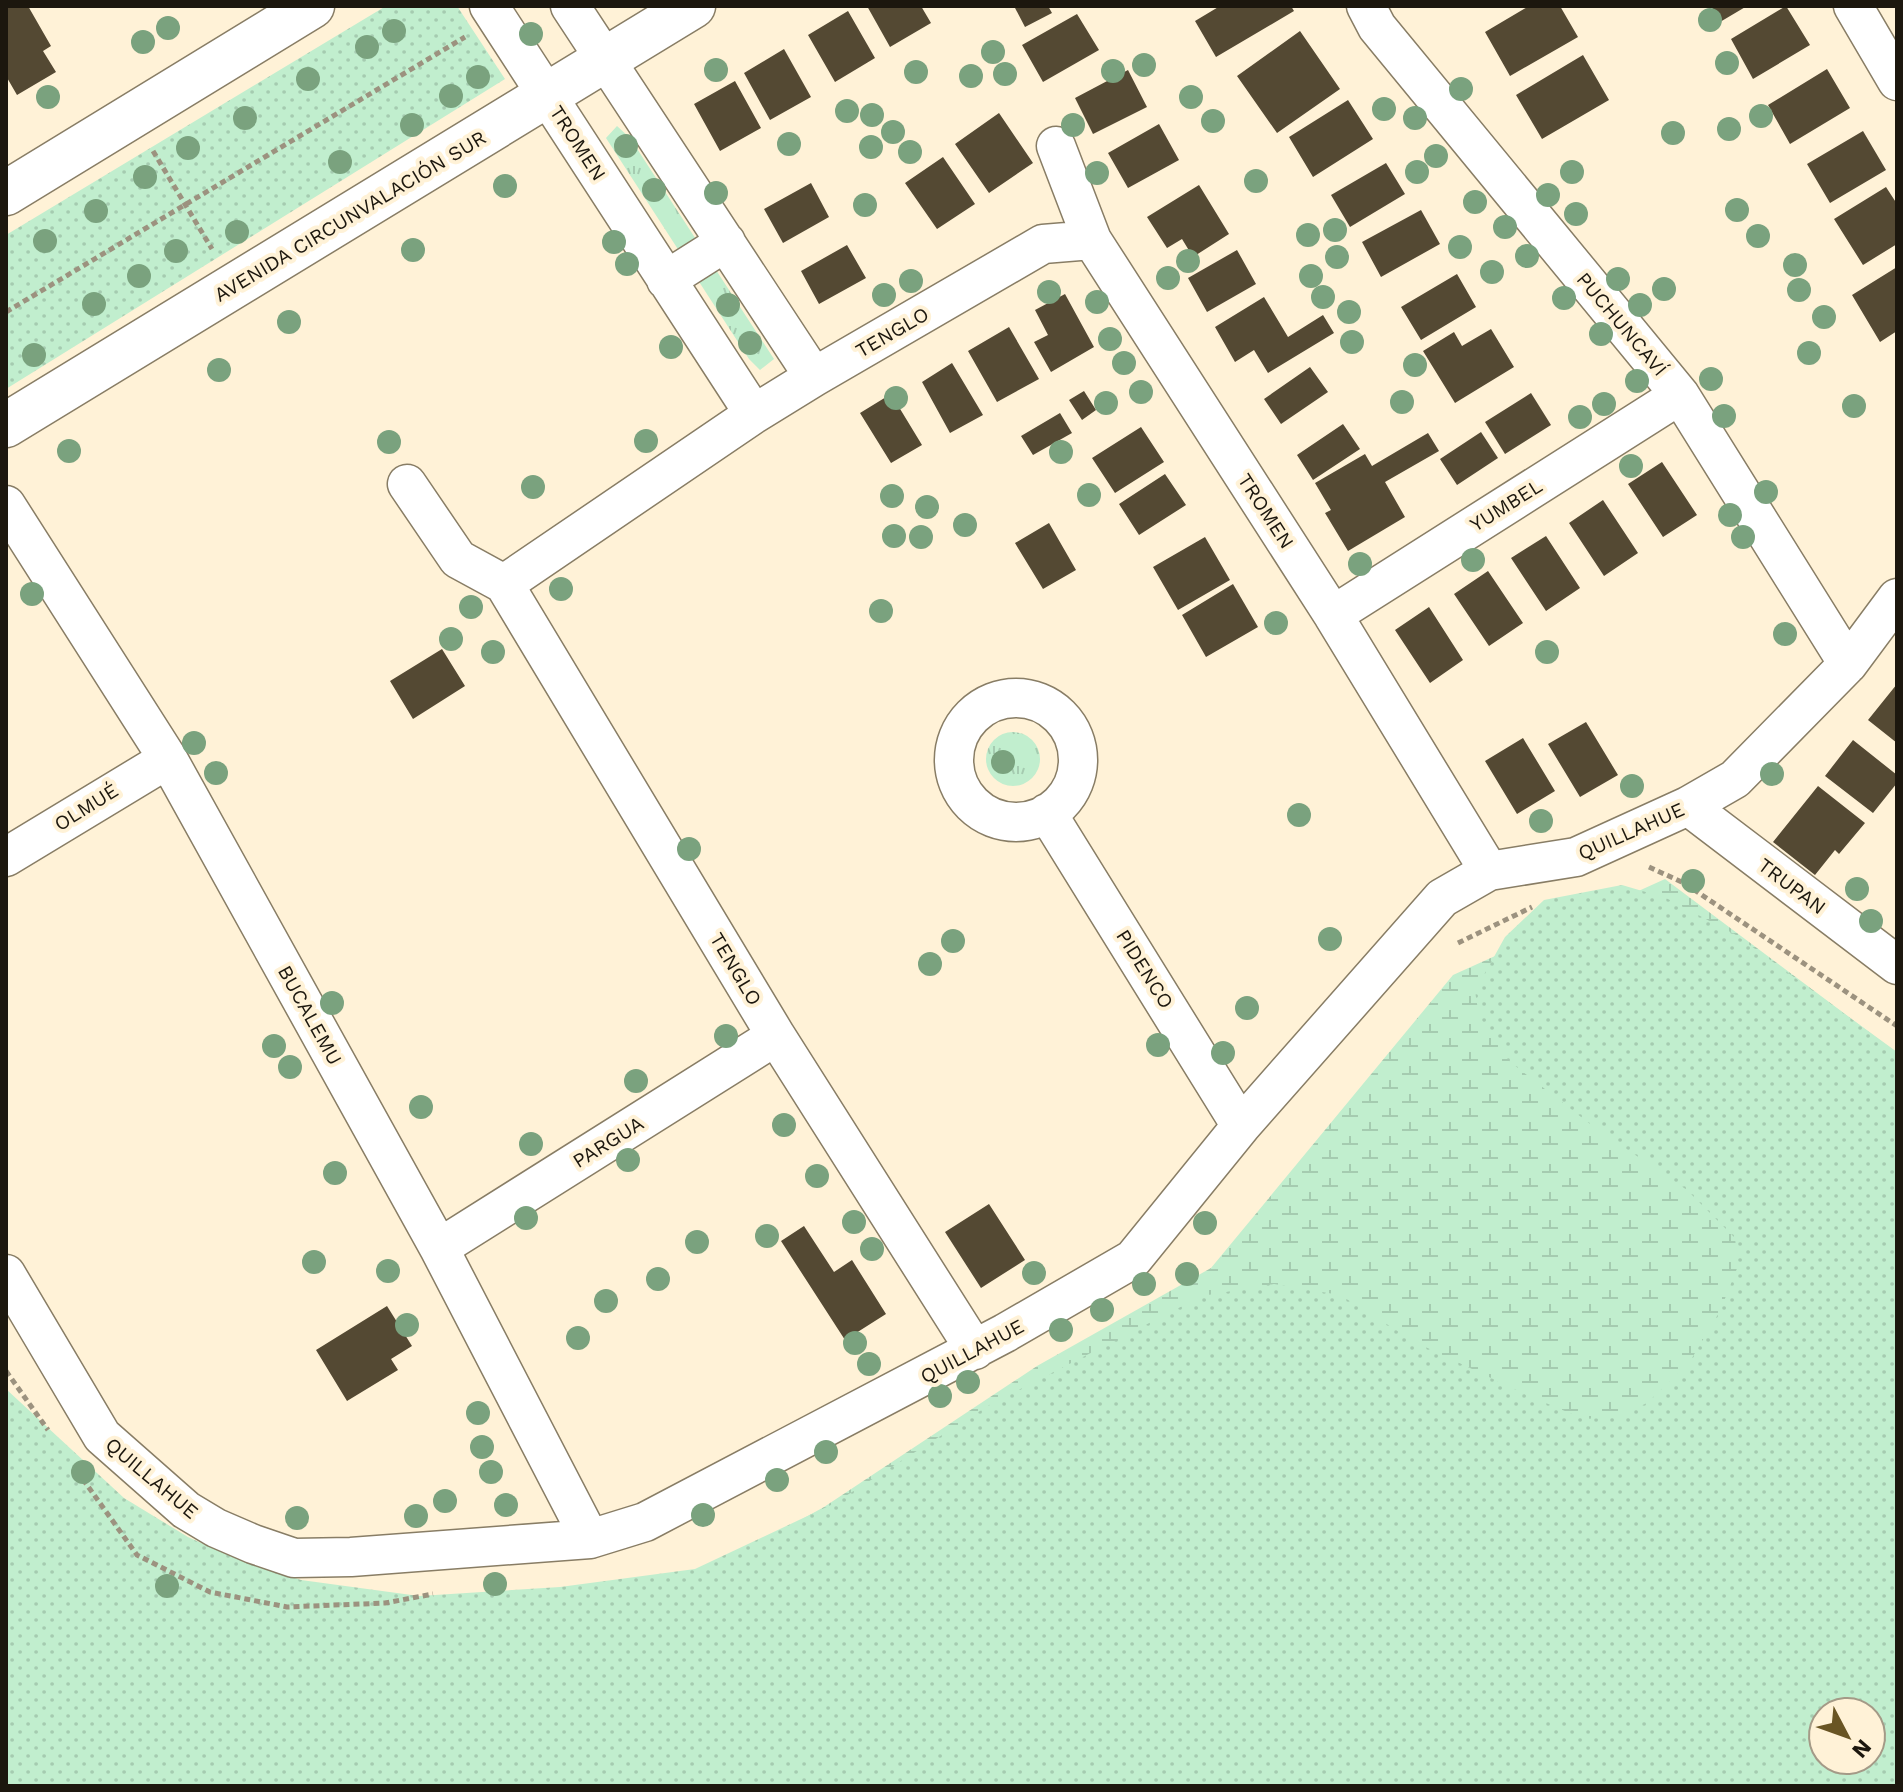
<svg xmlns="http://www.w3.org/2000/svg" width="1903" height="1792" font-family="'Work Sans',sans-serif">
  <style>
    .grass { fill: url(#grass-tufts) }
    .wetland { fill: url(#wetland-marsh); fill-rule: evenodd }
    .park { fill: url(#park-dots); fill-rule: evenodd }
    .building { fill: #544933 }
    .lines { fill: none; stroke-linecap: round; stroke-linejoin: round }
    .street-casing { stroke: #887d65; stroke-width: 41 }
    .secondary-casing { stroke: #887d65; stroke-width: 47 }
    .path { stroke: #9c927f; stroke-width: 5; stroke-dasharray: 6 4; stroke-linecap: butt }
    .street { stroke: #fff; stroke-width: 38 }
    .secondary { stroke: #fff; stroke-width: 44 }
    .tree { fill: #7aa27e }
    .labels { text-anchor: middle; stroke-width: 8; stroke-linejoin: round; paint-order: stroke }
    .street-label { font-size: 20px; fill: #1c170e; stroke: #fff2d7 }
  </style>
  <defs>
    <pattern id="grass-tufts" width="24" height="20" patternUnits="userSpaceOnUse" patternTransform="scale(2)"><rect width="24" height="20" fill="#c1eece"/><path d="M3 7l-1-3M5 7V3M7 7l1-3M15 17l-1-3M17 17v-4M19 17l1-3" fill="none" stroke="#a5cbb0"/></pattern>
    <pattern id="wetland-marsh" width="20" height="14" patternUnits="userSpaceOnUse" patternTransform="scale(2)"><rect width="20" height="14" fill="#c1eece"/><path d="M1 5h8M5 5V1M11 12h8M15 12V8" fill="none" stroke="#a5cbb0"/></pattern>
    <pattern id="park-dots" width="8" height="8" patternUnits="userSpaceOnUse" patternTransform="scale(2)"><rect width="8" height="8" fill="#c1eece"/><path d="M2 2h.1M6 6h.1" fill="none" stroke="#a5cbb0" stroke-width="1.8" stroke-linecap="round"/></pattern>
  </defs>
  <rect width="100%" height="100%" fill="#fff2d7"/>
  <!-- grass -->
  <path class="grass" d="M 617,126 L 630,138 L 774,359 L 760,370 L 749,359 L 606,138 Z
    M986 759a27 27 0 1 1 54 0a27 27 0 1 1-54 0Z"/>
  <!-- wetland -->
  <path class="wetland" d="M 1665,879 L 1897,1053 L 1897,1786 L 6,1786 L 6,1536 L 21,1589 L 622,1619 L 824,1507 L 1037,1366 L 1211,1268 L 1453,975 ZM 1823,1712 L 1871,1712 L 1871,1760 L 1823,1760 Z"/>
  <!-- park -->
  <path class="park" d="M 386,6 L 457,6 L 505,79 L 6,389 L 6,235 Z
    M 1622,885 L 1666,898 L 1736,935 L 1897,1052 L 1897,1786 L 6,1786 L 6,1389 L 124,1498 L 188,1537 L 230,1556 L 301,1580 L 419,1596 L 560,1587 L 695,1569 L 833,1504 L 991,1404 L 1202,1296 L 1274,1284 L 1340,1295 L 1417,1343 L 1529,1396 L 1584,1419 L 1617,1417 L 1647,1403 L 1689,1363 L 1720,1311 L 1738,1266 L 1735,1238 L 1687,1190 L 1594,1127 L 1509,1061 L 1479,1016 L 1475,991 L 1505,937 L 1544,900 ZM 1823,1712 L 1871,1712 L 1871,1760 L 1823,1760 Z"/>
  <!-- building -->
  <path class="building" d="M 6,6 L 28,6 L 51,46 L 43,51 L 56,72 L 17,95 L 6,76 Z
    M 867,6 L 921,6 L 931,23 L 890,47 Z
    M 1014,6 L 1048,6 L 1052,13 L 1025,27 Z
    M 1220,6 L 1291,6 L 1294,11 L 1216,57 L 1195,21 Z
    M 1529,6 L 1560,6 L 1578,37 L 1510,76 L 1485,32 Z
    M 1711,6 L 1747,6 L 1720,22 Z
    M 1786,6 L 1810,45 L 1753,79 L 1731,39 Z
    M 848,11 L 875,58 L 835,82 L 808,35 Z
    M 1077,14 L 1099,50 L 1043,82 L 1022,45 Z
    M 1300,31 L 1340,89 L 1277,133 L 1237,76 Z
    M 784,49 L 811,97 L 770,120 L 744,73 Z
    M 1583,55 L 1609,100 L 1542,139 L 1516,95 Z
    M 1827,69 L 1850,108 L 1790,144 L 1768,105 Z
    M 1128,70 L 1147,107 L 1093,134 L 1075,98 Z
    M 735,81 L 761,128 L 720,151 L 694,104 Z
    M 1348,100 L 1373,139 L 1313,177 L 1289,137 Z
    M 999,113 L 1033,163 L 989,193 L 955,144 Z
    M 1159,124 L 1179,160 L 1128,188 L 1108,153 Z
    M 1863,131 L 1886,170 L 1830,203 L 1807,164 Z
    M 943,157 L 975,204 L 937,229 L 905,183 Z
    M 1386,163 L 1405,194 L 1350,227 L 1331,195 Z
    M 811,183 L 829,217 L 783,243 L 764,209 Z
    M 1199,185 L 1229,234 L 1193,257 L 1182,239 L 1167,248 L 1147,217 Z
    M 1886,187 L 1897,204 L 1897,244 L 1863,265 L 1834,219 Z
    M 1421,210 L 1440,244 L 1381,277 L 1362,242 Z
    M 847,245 L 866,278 L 819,304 L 801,271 Z
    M 1237,250 L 1256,284 L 1207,312 L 1188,278 Z
    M 1897,267 L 1897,331 L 1880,342 L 1852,295 Z
    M 1457,274 L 1476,307 L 1421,340 L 1401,307 Z
    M 1065,294 L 1094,347 L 1051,372 L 1034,342 L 1048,335 L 1035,310 Z
    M 1264,297 L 1288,337 L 1323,315 L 1334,333 L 1268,373 L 1254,350 L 1235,362 L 1215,327 Z
    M 1009,327 L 1039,379 L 997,402 L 968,351 Z
    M 1491,329 L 1514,367 L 1455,403 L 1423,351 L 1454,332 L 1462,346 Z
    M 952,363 L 983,415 L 950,433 L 922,382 Z
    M 1310,367 L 1328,392 L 1281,424 L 1264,399 Z
    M 1084,391 L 1096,410 L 1082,420 L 1069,400 Z
    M 1531,393 L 1551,425 L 1505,454 L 1485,422 Z
    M 891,394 L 922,445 L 891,463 L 860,413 Z
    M 1060,413 L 1072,433 L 1033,455 L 1021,436 Z
    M 1343,424 L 1360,449 L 1313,480 L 1297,455 Z
    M 1141,427 L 1164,462 L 1115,493 L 1092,458 Z
    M 1481,432 L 1498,458 L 1457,485 L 1440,459 Z
    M 1428,433 L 1439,451 L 1385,482 L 1405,517 L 1348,551 L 1325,513 L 1331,510 L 1315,483 L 1365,454 L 1372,466 Z
    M 1662,462 L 1697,515 L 1663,537 L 1628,484 Z
    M 1165,474 L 1186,505 L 1139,535 L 1119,504 Z
    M 1603,500 L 1638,553 L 1604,576 L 1569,523 Z
    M 1049,523 L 1076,570 L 1043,589 L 1015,543 Z
    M 1546,536 L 1580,588 L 1546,611 L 1511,558 Z
    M 1205,537 L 1230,580 L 1178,610 L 1153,567 Z
    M 1488,571 L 1523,623 L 1489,646 L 1454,594 Z
    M 1233,584 L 1258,627 L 1206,657 L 1182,615 Z
    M 1429,607 L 1463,660 L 1430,683 L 1395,630 Z
    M 442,649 L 465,686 L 413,719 L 390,681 Z
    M 1897,684 L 1897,743 L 1868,720 Z
    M 1586,722 L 1618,775 L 1580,797 L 1548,744 Z
    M 1523,738 L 1555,791 L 1517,814 L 1485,761 Z
    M 1853,740 L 1897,775 L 1897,783 L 1873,813 L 1825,776 Z
    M 1818,786 L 1865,823 L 1839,854 L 1835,850 L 1815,875 L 1773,842 Z
    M 989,1204 L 1025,1260 L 981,1288 L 945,1232 Z
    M 804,1226 L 834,1272 L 852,1260 L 886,1314 L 845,1340 L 781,1241 Z
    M 387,1306 L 412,1346 L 391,1359 L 398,1370 L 347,1401 L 316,1350 Z"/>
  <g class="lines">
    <!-- street casing -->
    <g class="street-casing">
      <path id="street" d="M 489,6 L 754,414
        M 570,6 L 814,377
        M 1366,6 L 1377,27 L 1680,395 L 1848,664
        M 1853,6 L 1897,81
        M 1056,146 L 1092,240 L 1333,615 L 1489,871
        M 666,280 L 726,242
        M 407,484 L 458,559 L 504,584 L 776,1036 L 975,1350
        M 6,505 L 168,759 L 439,1248 L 590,1539
        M 504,584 L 754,414 L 814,377 L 1043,244 L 1092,240
        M 1333,615 L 1680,395
        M954 760a62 62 0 1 1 124 0a62 62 0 1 1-124 0Z
        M 1688,806 L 1897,965
        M 1047,813 L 1241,1126
        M 6,857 L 168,759
        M 439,1248 L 776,1036
        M 6,1274 L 102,1436 L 186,1510 L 216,1528 L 253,1544 L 294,1558 L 351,1557 L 590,1539 L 645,1522 L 1005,1333 L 1133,1259 L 1241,1126 L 1442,898 L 1489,871 L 1576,857 L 1688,806 L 1735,779 L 1848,664 L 1897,598"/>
    </g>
    <!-- secondary casing -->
    <g class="secondary-casing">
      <path id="secondary" d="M 6,193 L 312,6
        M 6,425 L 693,6"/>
    </g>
    <!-- path -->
    <path class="path" d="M 153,151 L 212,249
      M 6,312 L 465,37
      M 1649,867 L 1684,883 L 1897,1026
      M 1458,943 L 1532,907
      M 6,1371 L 48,1430
      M 77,1471 L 137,1555 L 210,1592 L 287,1607 L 385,1603 L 433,1594"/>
    <!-- street -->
    <use href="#street" class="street"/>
    <!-- secondary -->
    <use href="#secondary" class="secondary"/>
  </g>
  <!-- trees -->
  <g class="tree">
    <circle cx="1710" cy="20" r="12"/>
    <circle cx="168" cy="28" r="12"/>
    <circle cx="394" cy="31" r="12"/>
    <circle cx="531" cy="34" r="12"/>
    <circle cx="143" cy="42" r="12"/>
    <circle cx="367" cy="47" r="12"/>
    <circle cx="993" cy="52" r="12"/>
    <circle cx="1727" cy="63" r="12"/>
    <circle cx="1144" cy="65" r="12"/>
    <circle cx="716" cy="70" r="12"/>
    <circle cx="1113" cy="71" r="12"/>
    <circle cx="916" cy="72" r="12"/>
    <circle cx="1005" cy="74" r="12"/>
    <circle cx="971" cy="76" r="12"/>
    <circle cx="478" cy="77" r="12"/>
    <circle cx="308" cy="79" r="12"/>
    <circle cx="1461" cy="89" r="12"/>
    <circle cx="451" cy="96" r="12"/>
    <circle cx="48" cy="97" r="12"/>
    <circle cx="1191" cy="97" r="12"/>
    <circle cx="1384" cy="109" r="12"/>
    <circle cx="847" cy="111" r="12"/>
    <circle cx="872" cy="115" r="12"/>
    <circle cx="1761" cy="116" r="12"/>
    <circle cx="245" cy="118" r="12"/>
    <circle cx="1415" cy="118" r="12"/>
    <circle cx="1213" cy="121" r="12"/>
    <circle cx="412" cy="125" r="12"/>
    <circle cx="1073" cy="125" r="12"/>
    <circle cx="1729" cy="129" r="12"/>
    <circle cx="893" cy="132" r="12"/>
    <circle cx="1673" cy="133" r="12"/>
    <circle cx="789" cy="144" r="12"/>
    <circle cx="626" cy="146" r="12"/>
    <circle cx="871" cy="147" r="12"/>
    <circle cx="188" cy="148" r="12"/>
    <circle cx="910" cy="152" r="12"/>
    <circle cx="1436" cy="156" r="12"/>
    <circle cx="340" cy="162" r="12"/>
    <circle cx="1417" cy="172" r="12"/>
    <circle cx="1572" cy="172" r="12"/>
    <circle cx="1097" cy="173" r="12"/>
    <circle cx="145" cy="177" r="12"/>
    <circle cx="1256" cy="181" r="12"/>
    <circle cx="505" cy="186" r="12"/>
    <circle cx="654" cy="190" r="12"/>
    <circle cx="716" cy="193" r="12"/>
    <circle cx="1548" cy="195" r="12"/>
    <circle cx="1475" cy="202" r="12"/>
    <circle cx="865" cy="205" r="12"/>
    <circle cx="1737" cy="210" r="12"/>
    <circle cx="96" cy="211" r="12"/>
    <circle cx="1576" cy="214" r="12"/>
    <circle cx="1505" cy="227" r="12"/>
    <circle cx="1335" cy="230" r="12"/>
    <circle cx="237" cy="232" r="12"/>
    <circle cx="1308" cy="235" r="12"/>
    <circle cx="1758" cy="236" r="12"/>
    <circle cx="45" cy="241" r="12"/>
    <circle cx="614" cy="242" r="12"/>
    <circle cx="1460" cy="247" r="12"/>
    <circle cx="413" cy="250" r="12"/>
    <circle cx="176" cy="251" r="12"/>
    <circle cx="1527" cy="256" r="12"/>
    <circle cx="1337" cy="257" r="12"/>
    <circle cx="1188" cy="261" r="12"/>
    <circle cx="627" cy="264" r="12"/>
    <circle cx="1795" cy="265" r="12"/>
    <circle cx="1492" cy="272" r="12"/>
    <circle cx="139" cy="276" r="12"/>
    <circle cx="1311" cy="276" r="12"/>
    <circle cx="1168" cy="278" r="12"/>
    <circle cx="1618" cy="279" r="12"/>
    <circle cx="911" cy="281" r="12"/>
    <circle cx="1664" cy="289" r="12"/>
    <circle cx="1799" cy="290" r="12"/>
    <circle cx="1049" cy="292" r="12"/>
    <circle cx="884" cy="295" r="12"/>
    <circle cx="1323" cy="297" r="12"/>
    <circle cx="1564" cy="298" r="12"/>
    <circle cx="1097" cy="302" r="12"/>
    <circle cx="94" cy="304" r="12"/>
    <circle cx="728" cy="305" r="12"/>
    <circle cx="1640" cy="305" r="12"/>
    <circle cx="1349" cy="312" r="12"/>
    <circle cx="1824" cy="317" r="12"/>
    <circle cx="289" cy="322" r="12"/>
    <circle cx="1601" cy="334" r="12"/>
    <circle cx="1110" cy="339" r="12"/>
    <circle cx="1352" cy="342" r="12"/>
    <circle cx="750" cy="343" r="12"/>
    <circle cx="671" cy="347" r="12"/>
    <circle cx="1809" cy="353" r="12"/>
    <circle cx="34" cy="355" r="12"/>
    <circle cx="1124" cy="363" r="12"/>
    <circle cx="1415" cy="365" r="12"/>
    <circle cx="219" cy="370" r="12"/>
    <circle cx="1711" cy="379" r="12"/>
    <circle cx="1637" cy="381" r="12"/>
    <circle cx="1141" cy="392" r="12"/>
    <circle cx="896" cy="398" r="12"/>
    <circle cx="1402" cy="402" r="12"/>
    <circle cx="1106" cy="403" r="12"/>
    <circle cx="1604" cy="404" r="12"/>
    <circle cx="1854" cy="406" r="12"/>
    <circle cx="1724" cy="416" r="12"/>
    <circle cx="1580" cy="417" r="12"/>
    <circle cx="646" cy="441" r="12"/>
    <circle cx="389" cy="442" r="12"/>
    <circle cx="69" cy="451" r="12"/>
    <circle cx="1061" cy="452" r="12"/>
    <circle cx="1631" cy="466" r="12"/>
    <circle cx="533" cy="487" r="12"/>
    <circle cx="1766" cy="492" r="12"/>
    <circle cx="1089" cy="495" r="12"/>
    <circle cx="892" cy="496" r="12"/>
    <circle cx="927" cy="507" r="12"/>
    <circle cx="1730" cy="515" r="12"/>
    <circle cx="965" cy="525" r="12"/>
    <circle cx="894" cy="536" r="12"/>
    <circle cx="921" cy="537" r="12"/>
    <circle cx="1743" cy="537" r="12"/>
    <circle cx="1473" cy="560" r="12"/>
    <circle cx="1360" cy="564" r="12"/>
    <circle cx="561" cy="589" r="12"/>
    <circle cx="32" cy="594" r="12"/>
    <circle cx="471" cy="607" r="12"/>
    <circle cx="881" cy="611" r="12"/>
    <circle cx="1276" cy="623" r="12"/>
    <circle cx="1785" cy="634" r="12"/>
    <circle cx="451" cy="639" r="12"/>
    <circle cx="493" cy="652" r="12"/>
    <circle cx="1547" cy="652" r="12"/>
    <circle cx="194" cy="743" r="12"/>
    <circle cx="1003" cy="762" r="12"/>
    <circle cx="216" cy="773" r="12"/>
    <circle cx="1772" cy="774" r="12"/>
    <circle cx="1632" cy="786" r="12"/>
    <circle cx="1299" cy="815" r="12"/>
    <circle cx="1541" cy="821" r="12"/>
    <circle cx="689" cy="849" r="12"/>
    <circle cx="1693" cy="881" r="12"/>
    <circle cx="1857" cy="889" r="12"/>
    <circle cx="1871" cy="921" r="12"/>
    <circle cx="1330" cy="939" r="12"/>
    <circle cx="953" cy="941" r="12"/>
    <circle cx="930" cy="964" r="12"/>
    <circle cx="332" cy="1003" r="12"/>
    <circle cx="1247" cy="1008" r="12"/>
    <circle cx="726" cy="1036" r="12"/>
    <circle cx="1158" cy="1045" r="12"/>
    <circle cx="274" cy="1046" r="12"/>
    <circle cx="1223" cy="1053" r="12"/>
    <circle cx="290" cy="1067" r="12"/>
    <circle cx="636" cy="1081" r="12"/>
    <circle cx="421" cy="1107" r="12"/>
    <circle cx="784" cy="1125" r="12"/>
    <circle cx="531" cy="1144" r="12"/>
    <circle cx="628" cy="1160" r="12"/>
    <circle cx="335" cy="1173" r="12"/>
    <circle cx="817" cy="1176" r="12"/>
    <circle cx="526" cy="1218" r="12"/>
    <circle cx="854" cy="1222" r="12"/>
    <circle cx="1205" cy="1223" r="12"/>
    <circle cx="767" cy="1236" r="12"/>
    <circle cx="697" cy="1242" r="12"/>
    <circle cx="872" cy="1249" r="12"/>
    <circle cx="314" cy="1262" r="12"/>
    <circle cx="388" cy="1271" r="12"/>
    <circle cx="1034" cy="1273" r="12"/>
    <circle cx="1187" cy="1274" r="12"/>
    <circle cx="658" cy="1279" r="12"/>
    <circle cx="1144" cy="1284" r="12"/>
    <circle cx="606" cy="1301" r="12"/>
    <circle cx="1102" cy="1310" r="12"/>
    <circle cx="407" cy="1325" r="12"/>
    <circle cx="1061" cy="1330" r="12"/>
    <circle cx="578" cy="1338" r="12"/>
    <circle cx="855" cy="1343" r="12"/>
    <circle cx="869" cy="1364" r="12"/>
    <circle cx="968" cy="1382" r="12"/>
    <circle cx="940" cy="1396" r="12"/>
    <circle cx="478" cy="1413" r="12"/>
    <circle cx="482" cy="1447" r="12"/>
    <circle cx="826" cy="1452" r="12"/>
    <circle cx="83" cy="1472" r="12"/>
    <circle cx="491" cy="1472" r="12"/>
    <circle cx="777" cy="1480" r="12"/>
    <circle cx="445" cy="1501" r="12"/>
    <circle cx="506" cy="1505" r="12"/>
    <circle cx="703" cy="1515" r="12"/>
    <circle cx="416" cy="1516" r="12"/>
    <circle cx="297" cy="1518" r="12"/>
    <circle cx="495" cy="1584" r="12"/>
    <circle cx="167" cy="1586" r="12"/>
  </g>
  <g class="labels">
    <!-- street labels -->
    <g class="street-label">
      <text transform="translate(578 143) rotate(57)" y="7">TROMEN</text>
      <text transform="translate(350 216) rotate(-31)" y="7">AVENIDA CIRCUNVALACIÓN SUR</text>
      <text transform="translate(1622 324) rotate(50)" y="7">PUCHUNCAVÍ</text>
      <text transform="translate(892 332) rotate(-30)" y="7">TENGLO</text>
      <text transform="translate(1506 505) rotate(-32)" y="7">YUMBEL</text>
      <text transform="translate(1266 511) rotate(57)" y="7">TROMEN</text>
      <text transform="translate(86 807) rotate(-32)" y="7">OLMUÉ</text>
      <text transform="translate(1631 831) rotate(-24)" y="7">QUILLAHUE</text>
      <text transform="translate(1792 886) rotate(37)" y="7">TRUPAN</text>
      <text transform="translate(736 969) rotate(59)" y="7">TENGLO</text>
      <text transform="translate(1145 969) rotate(58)" y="7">PIDENCO</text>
      <text transform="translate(310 1015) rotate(61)" y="7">BUCALEMU</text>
      <text transform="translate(608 1142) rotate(-32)" y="7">PARGUA</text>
      <text transform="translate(972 1351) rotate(-28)" y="7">QUILLAHUE</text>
      <text transform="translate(152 1478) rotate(40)" y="7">QUILLAHUE</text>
    </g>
  </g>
  <!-- border -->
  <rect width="1903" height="1792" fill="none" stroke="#1c170e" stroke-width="16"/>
  <!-- north arrow -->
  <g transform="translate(1847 1736) rotate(131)"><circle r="38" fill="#fff2d7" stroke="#a49a87" stroke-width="2"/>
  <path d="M0-6L14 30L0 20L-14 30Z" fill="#695524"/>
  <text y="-12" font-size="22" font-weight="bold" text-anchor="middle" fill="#1c170e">N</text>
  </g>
</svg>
